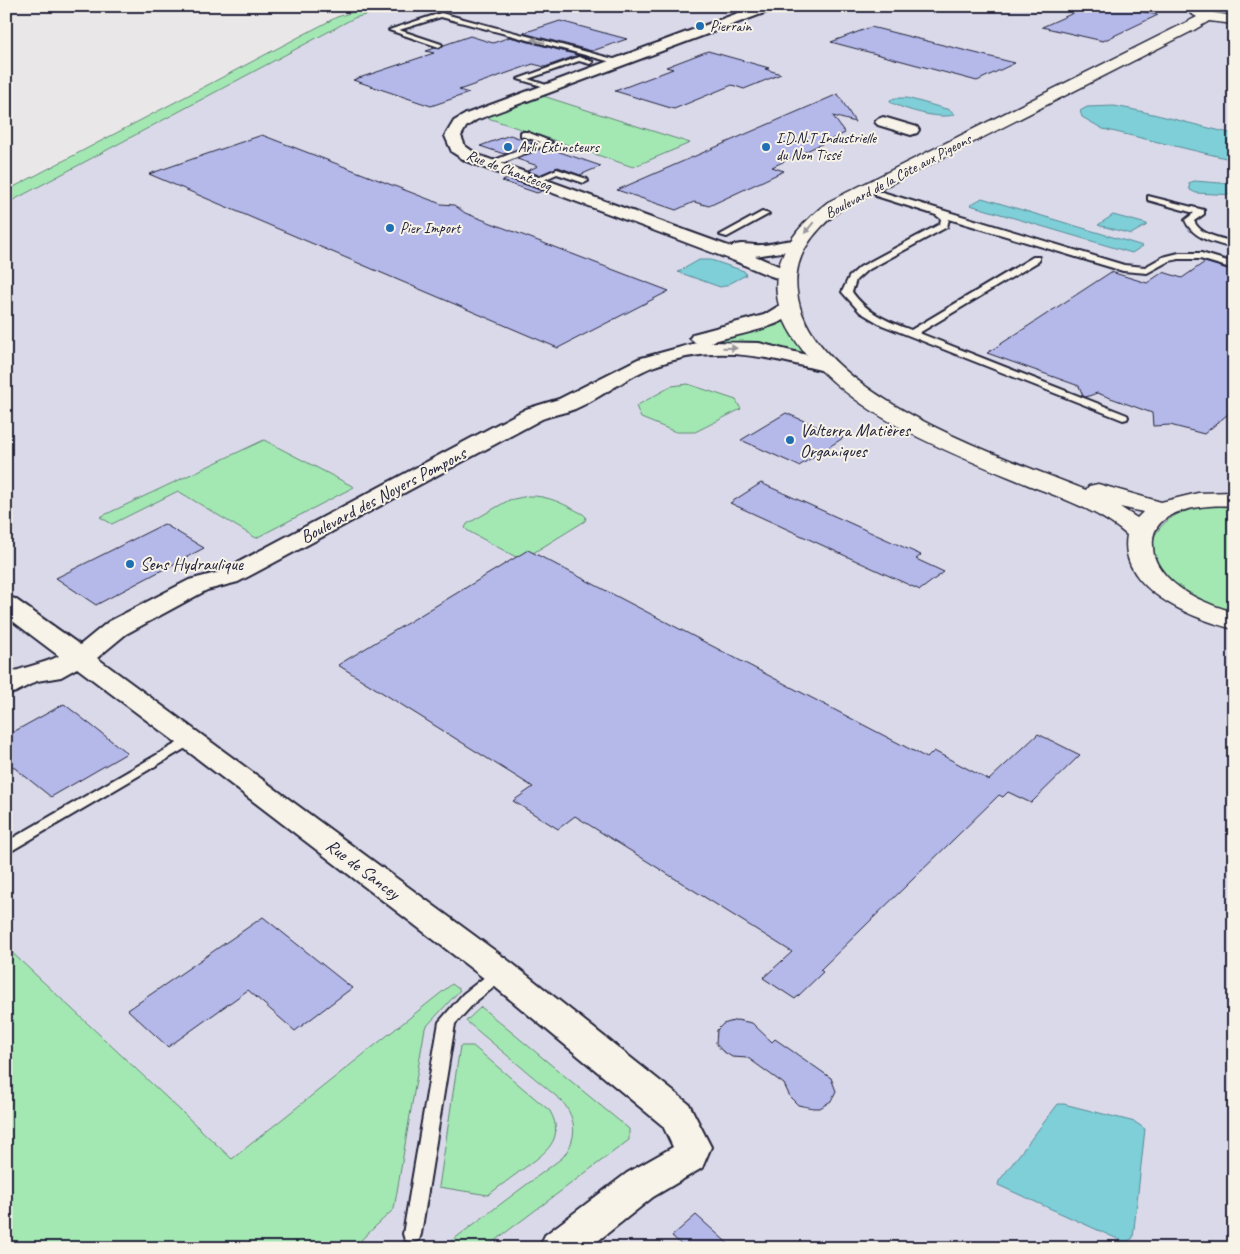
<svg xmlns="http://www.w3.org/2000/svg" width="1240" height="1254" font-family="Caveat,sans-serif">
  <style>
    .built { fill: #dad9e9 }
    .green { fill: #a3e8b3; stroke: #628577 }
    .water { fill: #7ecfd7; stroke: #598a99 }
    .building { fill: #b4b9ea; stroke: #22223b }
    .lines { fill: none; stroke-linecap: round; stroke-linejoin: round }
    .lane-casing { stroke: #22223b; stroke-width: 4 }
    .street-casing { stroke: #22223b; stroke-width: 4 }
    .secondary-casing { stroke: #22223b; stroke-width: 3 }
    .lane { fill: #f7f3e8; fill-rule: evenodd }
    .street { fill: #f7f3e8; fill-rule: evenodd }
    .secondary { fill: #f7f3e8; fill-rule: evenodd }
    .oneway { fill: #97959a }
    .poi-dot { fill: #1f6fb2; stroke: #f7f3e8; stroke-width: 2 }
    .labels { text-anchor: middle; stroke-width: 4; stroke-linejoin: round; paint-order: stroke }
    .far-poi-label { font-size: 15px; fill: #22223b; stroke: #f7f3e8; text-anchor: start }
    .far-street-label { font-size: 15px; fill: #22223b; stroke: #f7f3e8 }
    .poi-label { font-size: 18px; fill: #22223b; stroke: #f7f3e8; text-anchor: start }
    .street-label { font-size: 18px; fill: #22223b; stroke: #f7f3e8 }
  </style>
  <rect width="100%" height="100%" fill="#eae7e8"/>
  <filter id="ink" filterUnits="userSpaceOnUse"><feTurbulence type="fractalNoise" baseFrequency=".02" numOctaves="2"/><feDisplacementMap in="SourceGraphic" scale="10" xChannelSelector="R" yChannelSelector="G"/><feConvolveMatrix kernelMatrix="1 2 1 2 8 2 1 2 1" color-interpolation-filters="sRGB"/></filter>
  <g filter="url(#ink)">
    <!-- built -->
    <path class="built" d="M 399,6 L 1234,6 L 1234,1248 L 6,1248 L 6,204 L 354,18 Z"/>
    <!-- green -->
    <path class="green" d="M 372,6 L 399,6 L 354,18 L 6,204 L 6,191 L 337,17 Z
      M 543,96 L 690,143 L 633,167 L 485,117 Z
      M 787,317 L 813,359 L 691,348 L 570,399 L 558,398 L 639,357 L 746,330 Z
      M 688,384 L 736,400 L 741,409 L 695,432 L 676,432 L 641,418 L 636,406 L 672,386 Z
      M 264,440 L 354,487 L 256,538 L 178,491 L 112,524 L 100,517 Z
      M 528,496 C 549,495 565,505 583,514 L 586,517 L 585,521 L 533,553 L 516,557 L 468,531 L 465,528 L 467,524 L 509,500 Z
      M 1234,506 L 1234,613 C 1206,605 1155,584 1153,550 C 1153,544 1152,540 1155,535 C 1161,525 1169,518 1180,513 C 1197,507 1216,506 1234,506 Z
      M 6,947 L 232,1159 L 452,984 L 460,990 L 425,1028 L 394,1209 L 361,1240 L 370,1248 L 6,1248 Z
      M 481,1007 L 629,1129 L 629,1140 L 485,1248 L 442,1248 L 562,1158 C 578,1139 577,1120 562,1101 L 466,1021 Z
      M 460,1046 L 473,1046 L 550,1111 C 566,1140 545,1153 523,1169 C 511,1178 500,1186 488,1195 L 439,1187 Z"/>
    <!-- water -->
    <path class="water" d="M 895,98 L 907,98 L 950,110 L 955,114 C 942,121 902,109 890,102 L 890,100 Z
      M 1114,106 C 1155,113 1194,125 1234,134 L 1234,160 L 1103,129 L 1082,117 L 1080,111 L 1087,107 Z
      M 1194,181 L 1234,184 L 1234,195 L 1196,193 L 1190,190 L 1189,183 Z
      M 982,198 L 1143,246 L 1132,253 L 970,205 Z
      M 1113,215 L 1147,224 L 1147,225 L 1131,234 L 1098,225 Z
      M 699,260 L 711,260 L 744,271 L 746,275 L 725,286 L 720,287 L 678,272 Z
      M 1058,1104 L 1064,1104 L 1135,1122 L 1145,1129 L 1133,1238 L 1128,1241 L 1122,1241 L 998,1185 L 999,1181 Z"/>
    <!-- building -->
    <path class="building" d="M 1089,6 L 1118,6 L 1158,15 L 1103,41 L 1042,27 Z
      M 560,21 L 627,39 L 592,51 L 523,33 Z
      M 871,27 L 1015,63 L 977,81 L 831,42 Z
      M 470,36 L 493,43 L 510,37 L 578,55 L 545,67 L 533,64 L 459,90 L 469,93 L 431,106 L 353,80 L 434,53 L 426,51 L 435,48 L 440,49 L 444,45 Z
      M 708,51 L 769,68 L 765,69 L 781,74 L 744,89 L 732,85 L 674,109 L 615,91 L 673,69 L 666,67 Z
      M 838,94 L 855,122 L 833,116 L 845,133 L 772,167 L 784,171 L 709,206 L 694,202 L 676,210 L 617,190 Z
      M 262,135 L 441,204 L 454,205 L 465,213 L 669,291 L 558,348 L 149,174 Z
      M 510,135 L 533,143 L 504,154 L 480,146 Z
      M 545,147 L 601,166 L 580,175 L 558,167 L 539,175 L 527,171 L 538,166 L 517,159 Z
      M 508,179 L 532,187 L 542,191 L 537,193 L 502,181 Z
      M 1205,262 L 1234,271 L 1234,409 L 1204,434 L 1170,425 L 1153,426 L 1152,413 L 1097,393 L 1086,397 L 1083,396 L 1079,386 L 987,353 L 1111,272 L 1147,283 L 1163,272 L 1182,278 Z
      M 786,413 L 843,438 L 799,466 L 741,440 Z
      M 761,483 L 921,555 L 916,559 L 944,572 L 920,590 L 730,503 Z
      M 164,524 L 204,548 L 96,605 L 56,578 Z
      M 528,550 L 927,758 L 934,751 L 989,780 L 1038,734 L 1080,755 L 1031,803 L 1008,792 L 1003,797 L 999,795 L 820,970 L 823,972 L 795,999 L 763,978 L 792,952 L 575,816 L 558,829 L 513,801 L 533,787 L 338,665 Z
      M 64,704 L 127,753 L 51,797 L 6,761 L 6,736 Z
      M 263,917 L 352,988 L 295,1031 L 248,990 L 168,1047 L 128,1010 Z
      M 737,1020 L 752,1023 L 772,1042 L 775,1039 L 831,1078 L 836,1091 L 831,1101 L 820,1108 L 813,1108 L 798,1105 L 790,1097 L 784,1084 L 748,1058 L 732,1057 L 721,1050 L 716,1043 L 717,1030 L 723,1024 Z
      M 696,1215 L 733,1248 L 685,1248 L 672,1236 Z"/>
    <g class="lines">
      <!-- lane casing -->
      <g class="lane-casing">
        <path id="lane" d="M 441,13 L 621,61 L 622,62 L 619,64 L 441,17 L 399,30 L 441,44 L 442,45 L 439,47 L 389,30 Z
          M 579,57 L 593,62 L 590,64 L 579,61 L 528,79 L 552,87 L 552,89 L 518,79 Z
          M 521,132 L 527,132 L 552,142 L 493,167 L 487,167 L 487,163 L 541,142 L 521,136 Z
          M 557,169 L 587,179 L 588,181 L 584,183 L 557,174 L 537,183 L 530,181 Z
          M 876,192 L 882,192 L 1124,265 L 1145,267 L 1163,257 L 1179,253 L 1201,253 L 1234,263 L 1234,269 L 1200,259 L 1179,259 L 1169,261 L 1147,273 L 1123,271 L 949,219 L 947,227 L 866,271 L 856,280 L 852,292 C 867,313 887,321 911,330 L 1033,257 L 1039,257 L 1039,261 L 919,333 L 1127,415 L 1128,417 L 1127,419 L 1123,420 L 882,325 L 860,312 L 842,292 L 849,277 L 860,267 L 940,224 L 941,219 L 936,215 L 876,196 Z
          M 1148,196 L 1204,210 L 1204,214 L 1194,221 C 1200,235 1220,238 1234,242 L 1234,248 C 1215,243 1193,239 1185,220 L 1194,213 L 1148,200 Z
          M 762,212 L 769,214 L 727,237 L 720,235 Z
          M 191,735 L 196,736 L 198,739 L 196,742 L 6,854 L 6,842 Z
          M 501,967 L 507,969 L 509,973 L 507,977 L 475,1002 L 455,1024 L 421,1234 L 419,1240 L 412,1242 L 405,1240 L 403,1234 L 439,1022 L 463,994 L 495,969 Z"/>
      </g>
      <!-- street casing -->
      <g class="street-casing">
        <path id="street" d="M 757,6 L 776,6 L 775,9 L 476,120 L 466,127 L 461,136 L 465,146 L 478,155 L 731,247 C 740,241 751,246 762,245 C 776,244 789,238 802,241 L 805,245 L 802,249 L 755,256 L 793,272 L 795,276 L 793,280 C 779,283 747,265 732,260 C 644,226 555,194 466,161 L 452,152 L 445,136 L 454,121 L 466,114 Z
          M 883,117 L 917,127 L 919,130 L 917,133 L 911,135 L 878,125 L 875,122 L 878,119 Z
          M 789,302 L 796,304 L 799,308 C 785,328 733,335 710,342 L 759,343 L 835,362 L 838,366 L 835,370 L 828,372 C 766,357 715,342 652,367 C 625,378 602,397 575,409 C 564,413 552,415 542,419 L 238,582 L 207,590 L 126,634 L 97,658 L 513,964 L 689,1104 L 711,1147 L 702,1168 L 653,1197 L 589,1248 L 539,1248 L 545,1235 L 627,1173 L 673,1147 L 663,1126 L 489,982 L 181,746 L 77,668 L 61,677 L 37,681 L 16,692 L 6,695 L 6,675 C 24,666 42,665 59,656 L 6,616 L 6,596 L 15,599 L 80,645 L 108,622 L 189,580 L 220,572 L 526,409 L 559,399 L 638,359 L 696,343 L 690,338 L 693,334 L 764,315 L 782,304 Z"/>
      </g>
      <!-- secondary casing -->
      <g class="secondary-casing">
        <path id="secondary" d="M 1188,6 L 1202,6 L 1214,13 L 1234,16 L 1234,24 L 1209,21 L 1194,30 L 840,210 C 814,231 792,256 797,292 C 808,394 1005,457 1086,490 L 1089,486 L 1098,484 L 1161,502 L 1198,493 L 1234,492 L 1234,506 C 1206,504 1149,508 1153,546 C 1153,554 1155,561 1160,568 C 1175,591 1208,605 1234,612 L 1234,629 C 1194,619 1117,589 1127,535 C 1098,510 1061,498 1026,484 C 956,455 880,427 824,373 C 806,356 789,336 781,312 C 765,266 793,229 828,202 L 1197,17 L 1190,13 ZM 1120,507 L 1143,512 L 1137,518 Z"/>
      </g>
      <!-- lane -->
      <use href="#lane" class="lane"/>
      <!-- street -->
      <use href="#street" class="street"/>
      <!-- secondary -->
      <use href="#secondary" class="secondary"/>
    </g>
    <!-- one-way arrows -->
    <defs><path id="oneway-solid" d="M-6-.8H1V-3.2L6.5 0L1 3.2V.8H-6Z" transform="scale(1.25)"/></defs>
    <g class="oneway">
      <use href="#oneway-solid" transform="translate(538 41) rotate(-165)"/>
      <use href="#oneway-solid" transform="translate(809 228) rotate(129)"/>
      <use href="#oneway-solid" transform="translate(730 348) rotate(1)"/>
    </g>
  </g>
  <!-- markers -->
  <g class="poi-dot">
    <circle cx="700" cy="26" r="5"/>
    <circle cx="508" cy="147" r="5"/>
    <circle cx="766" cy="147" r="5"/>
    <circle cx="390" cy="228" r="5"/>
    <circle cx="790" cy="440" r="5"/>
    <circle cx="130" cy="564" r="5"/>
  </g>
  <g class="labels">
    <!-- far-poi labels -->
    <g class="far-poi-label">
      <text x="710" y="31">Pierrain</text>
      <text x="776" y="143">I.D.N.T Industrielle<tspan x="776" dy="17">du Non Tissé</tspan></text>
      <text x="518" y="152">Arli Extincteurs</text>
      <text x="400" y="233">Pier Import</text>
    </g>
    <!-- far-street labels -->
    <g class="far-street-label">
      <text transform="translate(509 170) rotate(21)" y="5">Rue de Chantecoq</text>
      <text transform="translate(898 176) rotate(-28)" y="5">Boulevard de la Côte aux Pigeons</text>
    </g>
    <!-- poi labels -->
    <g class="poi-label">
      <text x="800" y="436">Valterra Matières<tspan x="800" dy="21">Organiques</tspan></text>
      <text x="140" y="570">Sens Hydraulique</text>
    </g>
    <!-- street labels -->
    <g class="street-label">
      <text transform="translate(383 495) rotate(-28)" y="6">Boulevard des Noyers Pompons</text>
      <text transform="translate(363 869) rotate(37)" y="6">Rue de Sancey</text>
    </g>
  </g>
  <!-- margin -->
  <rect width="1240" height="1254" fill="none" stroke="#f7f3e8" stroke-width="25"/>
  <rect x="12" y="12" width="1215" height="1229" fill="none" stroke="#22223b" stroke-width="2" filter="url(#ink)"/>
</svg>
